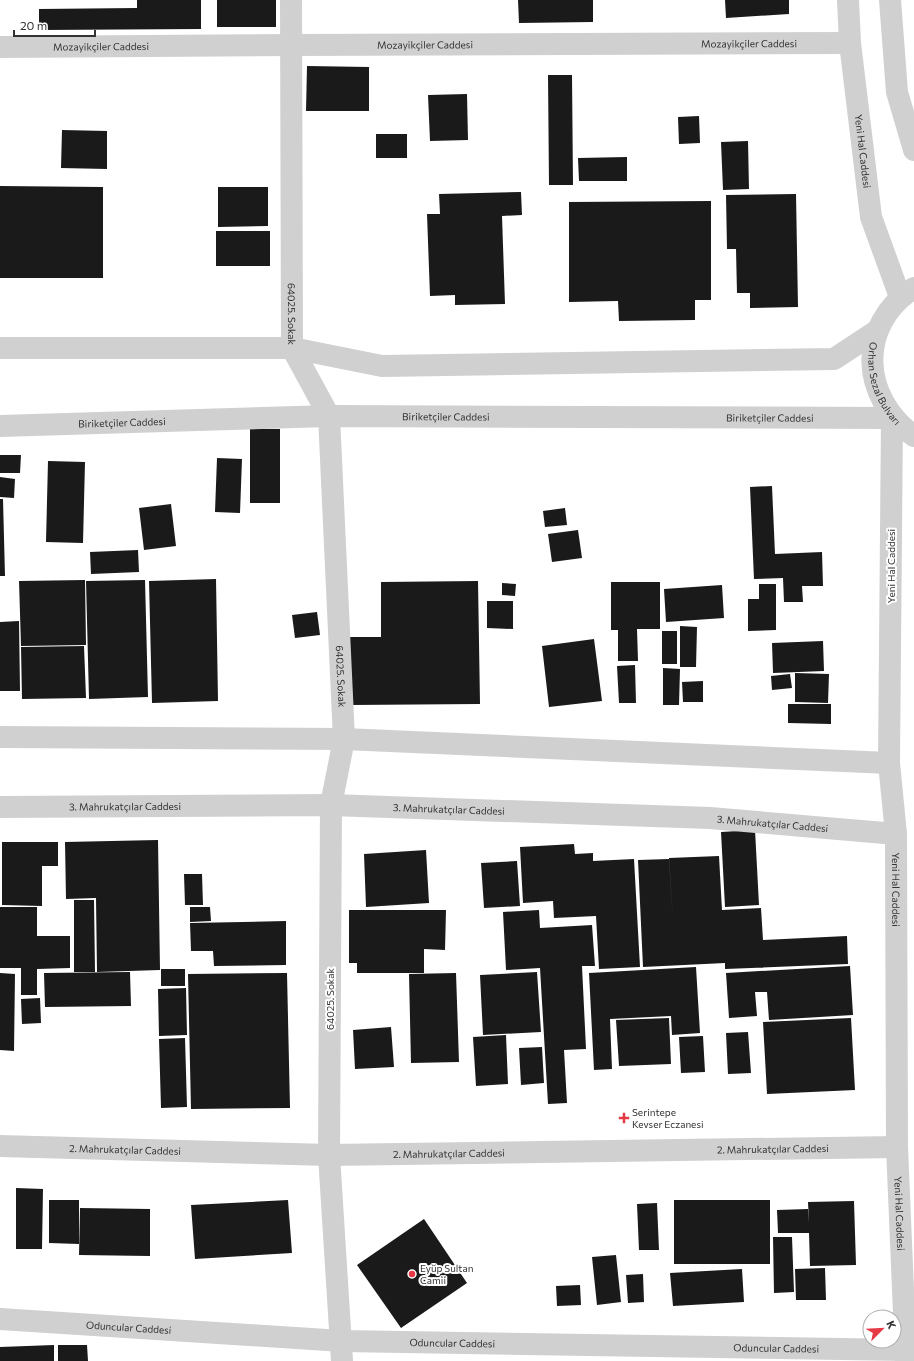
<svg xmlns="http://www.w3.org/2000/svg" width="914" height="1361" font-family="Commissioner,sans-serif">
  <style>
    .building { fill: #1a1a1a }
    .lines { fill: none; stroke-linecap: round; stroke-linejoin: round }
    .minor { stroke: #d0d0d0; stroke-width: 22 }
    .tertiary { stroke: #d0d0d0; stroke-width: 22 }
    .poi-dot { fill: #e63946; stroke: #fff; stroke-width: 1.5 }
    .labels { text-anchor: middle; stroke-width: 4; stroke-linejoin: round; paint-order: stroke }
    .street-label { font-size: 10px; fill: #333; stroke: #fff }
    .poi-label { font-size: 10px; fill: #333; stroke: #fff; text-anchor: start }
  </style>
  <rect width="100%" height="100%" fill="#fff"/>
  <!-- building -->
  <path class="building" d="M 137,0 L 201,0 L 201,29 L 39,30 L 39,9 L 137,8 Z
    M 217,0 L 276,0 L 276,27 L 217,27 Z
    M 518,0 L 593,0 L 593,22 L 519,23 Z
    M 725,0 L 789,0 L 789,14 L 726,18 Z
    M 307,66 L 369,67 L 369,111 L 306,111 Z
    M 548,75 L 572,75 L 573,185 L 549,185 Z
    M 467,94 L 468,140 L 430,141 L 428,95 Z
    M 699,116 L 700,143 L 679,144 L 678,117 Z
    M 62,130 L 107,131 L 107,169 L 61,168 Z
    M 376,134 L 407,134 L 407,158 L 376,158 Z
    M 748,141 L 749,189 L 723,190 L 721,142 Z
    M 627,157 L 627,181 L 579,181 L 578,158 Z
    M 0,186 L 103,187 L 103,278 L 0,278 Z
    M 218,187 L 268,187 L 268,226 L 218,227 Z
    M 521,192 L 522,215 L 502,216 L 505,304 L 455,305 L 455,295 L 430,296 L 427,214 L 440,214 L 439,194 Z
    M 796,194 L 798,307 L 750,308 L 750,293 L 737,293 L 736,249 L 727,249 L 726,195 Z
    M 711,201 L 711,300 L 695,300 L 695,320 L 619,321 L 618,301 L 569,302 L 569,202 Z
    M 216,231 L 270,231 L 270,266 L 216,266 Z
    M 250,429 L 280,429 L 280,503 L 250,503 Z
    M 0,455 L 21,455 L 20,473 L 0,473 Z
    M 217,458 L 242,459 L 240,513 L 215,512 Z
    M 48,461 L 85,462 L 83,543 L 46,542 Z
    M 0,477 L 15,479 L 14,498 L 0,497 Z
    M 772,486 L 775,554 L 822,552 L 823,586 L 802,586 L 803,602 L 784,602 L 783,578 L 754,579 L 750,487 Z
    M 0,499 L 3,499 L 5,576 L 0,576 Z
    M 171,504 L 176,546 L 144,550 L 139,508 Z
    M 565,508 L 567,525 L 545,527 L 543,511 Z
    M 578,530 L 582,558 L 552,562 L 548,534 Z
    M 138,550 L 139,572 L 91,574 L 90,552 Z
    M 216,579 L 218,701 L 152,703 L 149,581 Z
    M 85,580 L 86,645 L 21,646 L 19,581 Z
    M 145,580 L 148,697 L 89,699 L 86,581 Z
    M 478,581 L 480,704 L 350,705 L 349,637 L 381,637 L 381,582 Z
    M 611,582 L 660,582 L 660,629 L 637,629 L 638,661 L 618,661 L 618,630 L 611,630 Z
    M 502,583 L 516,584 L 515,596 L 502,595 Z
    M 759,584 L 776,584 L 776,630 L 748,631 L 748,599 L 759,599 Z
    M 722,585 L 724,618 L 666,622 L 664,589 Z
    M 487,601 L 513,601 L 513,629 L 487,628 Z
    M 317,612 L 320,635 L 295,638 L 292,615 Z
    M 19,621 L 20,691 L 0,691 L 0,622 Z
    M 680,626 L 697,627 L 696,667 L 680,667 Z
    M 662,631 L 677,631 L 677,664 L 662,664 Z
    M 594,639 L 602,701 L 549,707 L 542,646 Z
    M 823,641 L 824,671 L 773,673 L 772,643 Z
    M 84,646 L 86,698 L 22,699 L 21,647 Z
    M 635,665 L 636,703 L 619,703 L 617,666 Z
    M 663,668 L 680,669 L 679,705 L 663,705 Z
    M 795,673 L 829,674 L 828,703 L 795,702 Z
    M 790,674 L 792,688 L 772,690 L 771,676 Z
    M 703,681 L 703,702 L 683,702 L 682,682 Z
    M 788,704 L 831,704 L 831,724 L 788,723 Z
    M 755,830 L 759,905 L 725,907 L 721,832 Z
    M 158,840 L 160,970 L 97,972 L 96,898 L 66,899 L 65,842 Z
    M 2,842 L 58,842 L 58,866 L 42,866 L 42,906 L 2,905 Z
    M 574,844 L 575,854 L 593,853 L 593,861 L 634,859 L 640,967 L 599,969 L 596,916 L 554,918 L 553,901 L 523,903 L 520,847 Z
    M 426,850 L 429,903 L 366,907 L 364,854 Z
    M 719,856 L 722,910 L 761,908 L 763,940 L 847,936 L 848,964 L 725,969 L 725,963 L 643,967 L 638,860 L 669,859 L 674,937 L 669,858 Z
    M 517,861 L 520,906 L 484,908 L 481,863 Z
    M 184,874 L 202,874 L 203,905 L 185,905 Z
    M 74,900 L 94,900 L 95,972 L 74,972 Z
    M 0,907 L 37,907 L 37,936 L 70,936 L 70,968 L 37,969 L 37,995 L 21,995 L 21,968 L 0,968 Z
    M 190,907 L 210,907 L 211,921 L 190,922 Z
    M 349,910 L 446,910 L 445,950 L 424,949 L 424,973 L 357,973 L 357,963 L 349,963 Z
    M 539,910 L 540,928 L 592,925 L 595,966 L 582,966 L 586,1049 L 564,1050 L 567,1103 L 548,1104 L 540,968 L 506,970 L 503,912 Z
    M 286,921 L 286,965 L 214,966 L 213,951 L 191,951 L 190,923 Z
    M 850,966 L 853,1015 L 769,1020 L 767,992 L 755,992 L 757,1016 L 729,1018 L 726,973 Z
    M 696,967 L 700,1033 L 672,1035 L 671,1016 L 610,1019 L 612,1069 L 594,1070 L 589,973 Z
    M 161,969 L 185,969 L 185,986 L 161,986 Z
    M 130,972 L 131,1006 L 45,1007 L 44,973 Z
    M 537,972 L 541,1032 L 483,1035 L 480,975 Z
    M 0,973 L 15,974 L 14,1051 L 0,1050 Z
    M 287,973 L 290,1108 L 191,1109 L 188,974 Z
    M 456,973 L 459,1062 L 411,1063 L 409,974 Z
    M 186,988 L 187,1035 L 159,1036 L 158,989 Z
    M 40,998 L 41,1023 L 22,1024 L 21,999 Z
    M 669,1018 L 671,1064 L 619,1066 L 616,1020 Z
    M 851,1018 L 855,1090 L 767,1094 L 763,1022 Z
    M 391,1027 L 394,1067 L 355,1069 L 353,1030 Z
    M 748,1032 L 751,1073 L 728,1074 L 726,1033 Z
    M 506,1035 L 508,1084 L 476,1086 L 473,1037 Z
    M 703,1036 L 705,1072 L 681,1073 L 679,1037 Z
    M 185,1038 L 187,1107 L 161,1108 L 159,1039 Z
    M 542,1047 L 544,1083 L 521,1085 L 519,1048 Z
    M 16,1188 L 43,1189 L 42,1249 L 16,1249 Z
    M 49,1200 L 79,1200 L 79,1244 L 49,1243 Z
    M 288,1200 L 292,1253 L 195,1259 L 191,1205 Z
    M 674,1200 L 770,1200 L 770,1264 L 674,1264 Z
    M 854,1201 L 856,1265 L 810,1266 L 809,1233 L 778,1233 L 777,1210 L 808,1209 L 809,1223 L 808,1202 Z
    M 657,1203 L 659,1250 L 639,1250 L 637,1204 Z
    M 80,1208 L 150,1209 L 150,1256 L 79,1255 Z
    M 424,1219 L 467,1283 L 401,1328 L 357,1265 Z
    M 773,1237 L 792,1237 L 794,1292 L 774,1293 Z
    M 616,1255 L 621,1302 L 597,1305 L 592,1257 Z
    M 825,1268 L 826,1300 L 796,1300 L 795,1269 Z
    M 742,1269 L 744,1302 L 673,1306 L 670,1273 Z
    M 643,1274 L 644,1302 L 628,1303 L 626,1275 Z
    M 580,1285 L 581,1305 L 557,1306 L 556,1286 Z
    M 54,1345 L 54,1361 L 0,1361 L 0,1347 Z
    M 58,1345 L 87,1345 L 88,1361 L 58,1361 Z"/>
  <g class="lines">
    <!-- minor -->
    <g class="minor">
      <path id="s1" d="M 291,0 L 292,348 L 329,416 L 344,739 L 331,805 L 329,1155 L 342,1361"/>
      <path id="s2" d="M 0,47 L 291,45 L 850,43"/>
      <path d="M 0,348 L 292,348 L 382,366 L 834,359 L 878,330"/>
      <path id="s3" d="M 0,426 L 329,416 L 892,418"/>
      <path d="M 0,737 L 344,739 L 889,763"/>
      <path id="s4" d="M 0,807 L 331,805 L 710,818 L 896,834"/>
      <path id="s5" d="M 0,1146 L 329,1155 L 897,1147"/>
      <path id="s6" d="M 0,1319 L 342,1341 L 905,1350"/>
    </g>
    <!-- tertiary -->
    <g class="tertiary">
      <path id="s7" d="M 848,0 L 850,43 L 871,217 L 900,297"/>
      <path d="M 890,0 L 897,92 L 914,150"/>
      <path id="s8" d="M 914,288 C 856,325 861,398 914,436"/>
      <path id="s9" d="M 892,418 L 889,763 L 896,834 L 897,1147 L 906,1361"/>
    </g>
  </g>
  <!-- markers -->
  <g class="poi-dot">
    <path d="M622 1112h4v4h4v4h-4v4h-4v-4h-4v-4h4z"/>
    <circle cx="412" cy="1274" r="4"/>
  </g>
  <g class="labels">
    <!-- street labels -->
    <g class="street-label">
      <text dy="4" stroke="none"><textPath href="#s2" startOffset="425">Mozayikçiler Caddesi</textPath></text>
      <text dy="4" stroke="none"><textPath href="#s2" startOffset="749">Mozayikçiler Caddesi</textPath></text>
      <text dy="4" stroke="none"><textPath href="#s2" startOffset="101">Mozayikçiler Caddesi</textPath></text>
      <text dy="4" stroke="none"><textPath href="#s7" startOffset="152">Yeni Hal Caddesi</textPath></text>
      <text dy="4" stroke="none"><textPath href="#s1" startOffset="314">64025. Sokak</textPath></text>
      <text dy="4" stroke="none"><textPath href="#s8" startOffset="113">Orhan Sezal Bulvarı</textPath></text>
      <text dy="4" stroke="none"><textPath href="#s3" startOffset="446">Biriketçiler Caddesi</textPath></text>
      <text dy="4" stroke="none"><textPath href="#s3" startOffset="770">Biriketçiler Caddesi</textPath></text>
      <text dy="4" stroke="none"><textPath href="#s3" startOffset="122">Biriketçiler Caddesi</textPath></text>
      <text transform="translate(891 566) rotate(-90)" y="4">Yeni Hal Caddesi</text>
      <text dy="4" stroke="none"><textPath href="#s1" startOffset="686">64025. Sokak</textPath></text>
      <text dy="4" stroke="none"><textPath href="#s4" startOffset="125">3. Mahrukatçılar Caddesi</textPath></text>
      <text dy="4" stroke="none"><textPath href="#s4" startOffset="449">3. Mahrukatçılar Caddesi</textPath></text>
      <text dy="4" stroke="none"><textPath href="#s4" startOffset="773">3. Mahrukatçılar Caddesi</textPath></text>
      <text dy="4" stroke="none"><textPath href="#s9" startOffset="472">Yeni Hal Caddesi</textPath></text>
      <text transform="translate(330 999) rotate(-90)" y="4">64025. Sokak</text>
      <text dy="4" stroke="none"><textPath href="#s5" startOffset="125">2. Mahrukatçılar Caddesi</textPath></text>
      <text dy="4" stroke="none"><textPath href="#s5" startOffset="773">2. Mahrukatçılar Caddesi</textPath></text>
      <text dy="4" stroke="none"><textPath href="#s5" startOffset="449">2. Mahrukatçılar Caddesi</textPath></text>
      <text dy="4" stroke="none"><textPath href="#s9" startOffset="796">Yeni Hal Caddesi</textPath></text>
      <text dy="4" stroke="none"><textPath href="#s6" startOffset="129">Oduncular Caddesi</textPath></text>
      <text dy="4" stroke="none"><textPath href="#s6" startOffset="453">Oduncular Caddesi</textPath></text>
      <text dy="4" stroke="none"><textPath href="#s6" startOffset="777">Oduncular Caddesi</textPath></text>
    </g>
    <!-- poi labels -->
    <g class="poi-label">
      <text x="632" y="1116">Serintepe<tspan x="632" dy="12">Kevser Eczanesi</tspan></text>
      <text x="420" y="1272">Eyüp Sultan<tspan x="420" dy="12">Camii</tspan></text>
    </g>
  </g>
  <!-- north arrow -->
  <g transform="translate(882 1329) rotate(66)"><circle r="19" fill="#ffffff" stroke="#adadad"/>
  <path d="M0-3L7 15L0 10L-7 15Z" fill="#e63946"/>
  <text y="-6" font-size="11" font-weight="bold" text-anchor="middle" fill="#333333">K</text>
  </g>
  <!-- scale -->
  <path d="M14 30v6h81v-6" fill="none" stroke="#333333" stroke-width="2"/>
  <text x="20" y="30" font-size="12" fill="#333333" stroke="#ffffff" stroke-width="3" paint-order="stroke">20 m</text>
</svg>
